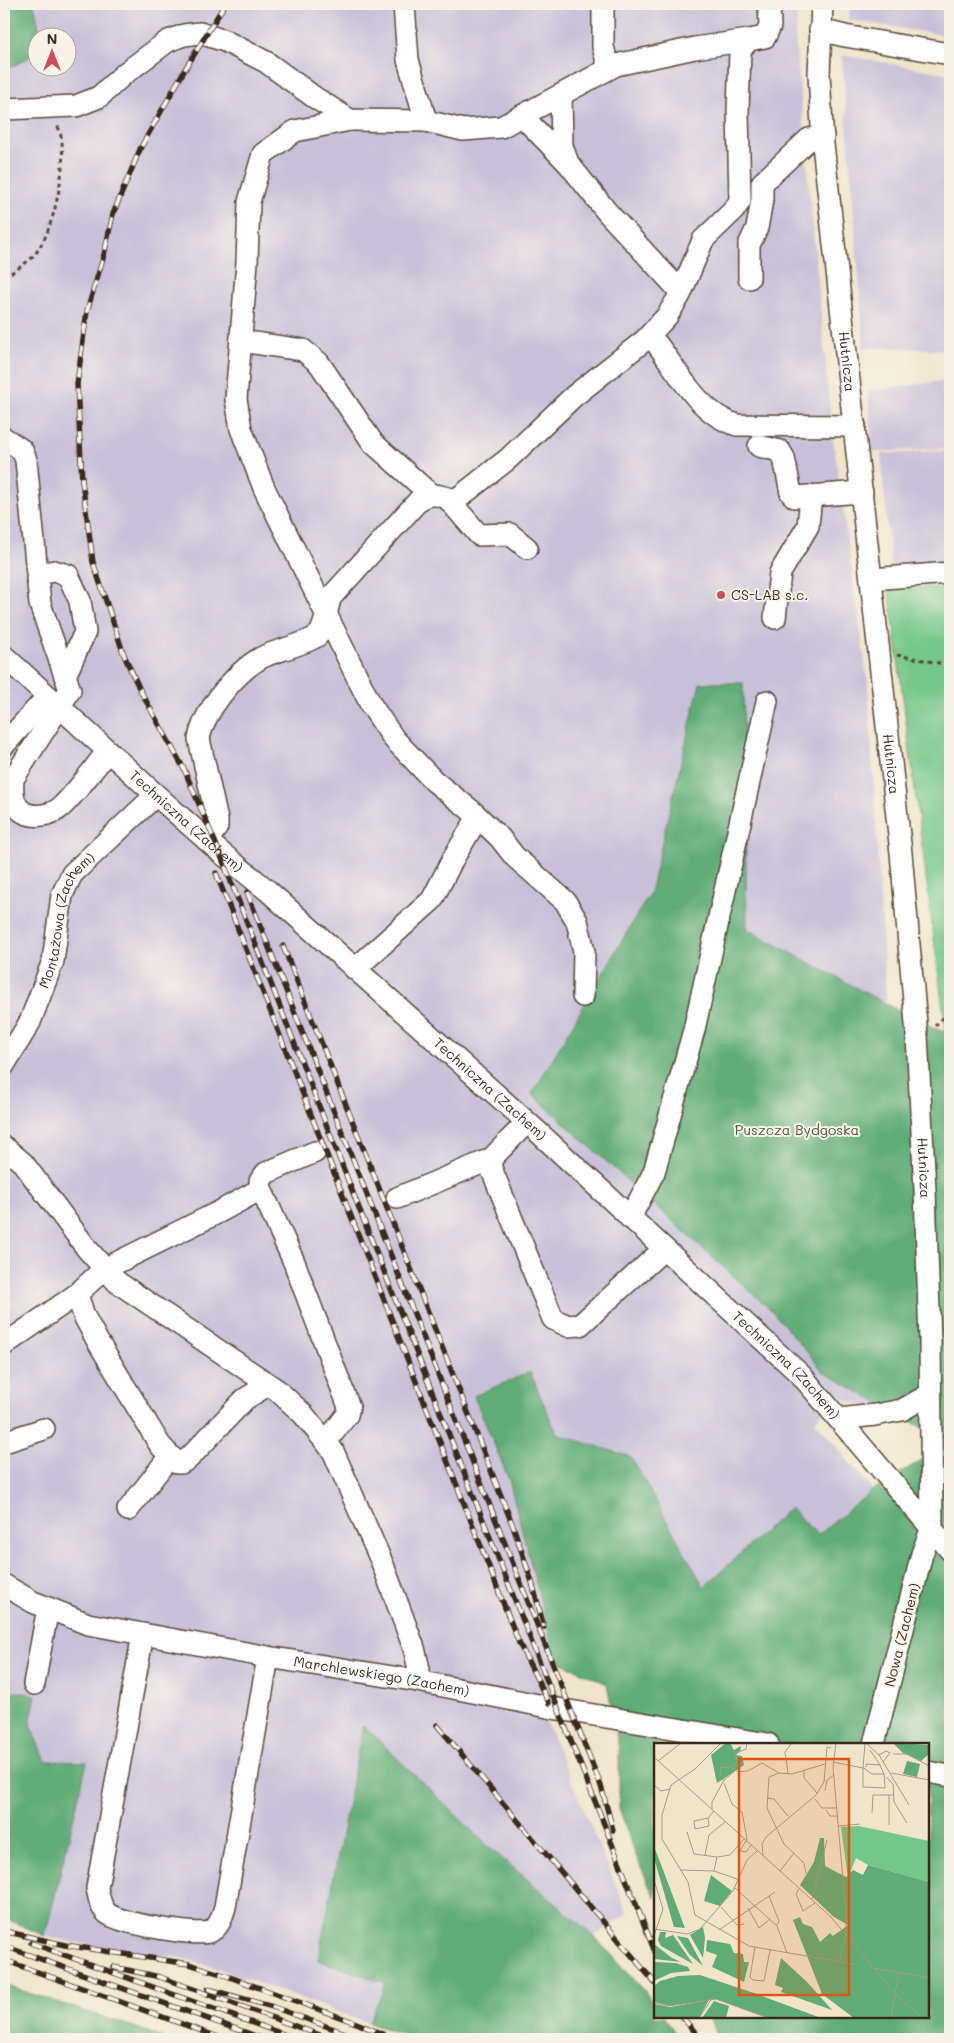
<svg xmlns="http://www.w3.org/2000/svg" width="954" height="2043" font-family="Mali,sans-serif">
  <style>
    .industrial { fill: #c7c0d8 }
    .green { fill: #74c78a; stroke: #587854 }
    .forest { fill: #5fac76; stroke: #4d6b4a }
    .lines { fill: none; stroke-linecap: round; stroke-linejoin: round }
    .minor-casing { stroke: #564638; stroke-width: 24 }
    .path { stroke: #564638; stroke-width: 3; stroke-dasharray: 4 4; stroke-linecap: butt }
    .minor { stroke: #fff; stroke-width: 21 }
    .rail-casing { stroke: #3b2a1e; stroke-width: 5.5 }
    .rail { stroke: #f7f3e8; stroke-width: 4; stroke-dasharray: 11; stroke-linecap: butt }
    .poi-dot { fill: #d1495b; stroke: #f7f3e8; stroke-width: 2 }
    .labels { text-anchor: middle; stroke-width: 4; stroke-linejoin: round; paint-order: stroke }
    .street-label { font-size: 14px; fill: #3b2a1e; stroke: #f7f3e8 }
    .poi-label { font-size: 14px; fill: #3b2a1e; stroke: #f7f3e8; text-anchor: start }
    .park-label { font-size: 14px; fill: #4c593e; stroke: #f7f3e8 }
    .inset-road { fill: none; stroke: #a89a86; stroke-width: 1 }
    .view { fill: #df570d; fill-opacity: 0.15; stroke: #df570d; stroke-width: 2.5 }
    .inset-edge { fill: none; stroke: #3b2a1e; stroke-width: 2.5 }
  </style>
  <rect width="100%" height="100%" fill="#f7f3e8"/>
  <filter id="ink" filterUnits="userSpaceOnUse"><feTurbulence type="fractalNoise" baseFrequency=".02" numOctaves="2"/><feDisplacementMap in="SourceGraphic" scale="10" xChannelSelector="R" yChannelSelector="G"/><feConvolveMatrix kernelMatrix="1 2 1 2 8 2 1 2 1" color-interpolation-filters="sRGB"/></filter>
  <filter id="wash" filterUnits="userSpaceOnUse"><feTurbulence type="fractalNoise" baseFrequency=".0096" numOctaves="4" result="noise"/><feDisplacementMap in="SourceGraphic" scale="20" xChannelSelector="R" yChannelSelector="G"/><feGaussianBlur stdDeviation="1.12" result="paint"/><feColorMatrix in="noise" values="0 0 0 0 0 0 0 0 0 0 0 0 0 0 0 0 0 1.4 0 .05"/><feComposite in="paint" operator="in"/></filter>
  <g filter="url(#wash)">
    <rect width="100%" height="100%" fill="#f0e5cb"/>
    <!-- industrial -->
    <path class="industrial" d="M 34,4 L 798,4 L 795,35 L 832,432 L 868,683 L 908,1388 L 893,1401 L 868,1407 L 839,1397 L 827,1406 L 815,1421 L 873,1490 L 817,1535 L 790,1508 L 704,1587 L 631,1457 L 557,1434 L 530,1372 L 474,1396 L 509,1480 L 556,1660 L 542,1712 L 628,1914 L 594,1936 L 490,1848 L 318,1960 L 387,1983 L 369,2023 L 219,1969 L 180,1958 L 97,1947 L 45,1936 L 87,1762 L 45,1761 L 30,1724 L 35,1695 L 4,1690 L 4,71 L 37,53 L 38,68 L 68,68 L 68,38 L 41,37 Z
      M 851,4 L 950,4 L 950,36 L 848,20 Z
      M 842,55 L 950,74 L 950,350 L 864,347 Z
      M 942,381 L 948,448 L 873,452 L 868,391 Z
      M 950,450 L 950,567 L 891,571 L 881,454 Z"/>
    <!-- green -->
    <path class="green" d="M 950,587 L 950,1025 L 946,1032 L 889,589 Z"/>
    <!-- forest -->
    <path class="forest" d="M 4,4 L 34,4 L 41,37 L 38,38 L 37,53 L 4,71 Z
      M 700,683 L 743,683 L 747,929 L 927,1026 L 946,1032 L 950,1025 L 950,2039 L 719,2039 L 709,2017 L 928,2017 L 928,1744 L 655,1744 L 655,1898 L 636,1856 L 619,1808 L 619,1749 L 607,1684 L 556,1660 L 509,1480 L 474,1396 L 530,1372 L 557,1434 L 631,1457 L 704,1587 L 790,1508 L 818,1535 L 873,1490 L 949,1443 L 824,1372 L 772,1311 L 532,1094 L 650,893 Z
      M 4,1690 L 36,1695 L 30,1724 L 45,1761 L 87,1762 L 45,1936 L 4,1918 Z
      M 363,1725 L 490,1848 L 594,1936 L 644,1990 L 655,2006 L 655,2017 L 664,2017 L 680,2039 L 415,2039 L 369,2023 L 386,1983 L 318,1960 Z
      M 4,1985 L 131,2026 L 167,2039 L 4,2039 Z"/>
  </g>
  <g filter="url(#ink)">
    <g class="lines">
      <!-- minor casing -->
      <g class="minor-casing">
        <g id="minor">
          <path d="M 404,4 L 408,60 L 426,121"/>
          <path d="M 603,4 L 603,47 L 609,68"/>
          <path id="s1" d="M 822,4 L 819,74 L 823,144 L 901,853 L 917,1035 L 925,1190 L 930,1342 L 932,1527 L 922,1554 L 874,1744"/>
          <path d="M 820,30 L 845,36 L 950,54"/>
          <path d="M 561,95 L 562,146 L 568,163 L 607,212 L 681,292"/>
          <path d="M 4,109 L 76,106 L 99,97 L 124,74 L 168,41 L 184,35 L 200,33 L 225,41 L 266,62 L 314,97 L 350,120 L 426,121 L 463,130 L 501,127 L 616,65 L 695,48 L 749,40"/>
          <path d="M 522,116 L 567,162"/>
          <path d="M 350,120 L 295,131 L 263,154 L 249,202 L 247,262 L 236,399 L 241,429 L 264,488 L 371,705 L 394,739 L 434,781 L 473,812 L 500,838 L 515,857 L 565,901 L 577,921 L 584,951 L 583,996"/>
          <path d="M 749,278 L 749,245 L 757,228 L 762,200 L 762,183 L 809,139 L 823,136"/>
          <path d="M 241,341 L 303,350 L 319,363 L 373,443 L 430,494"/>
          <path d="M 657,344 C 679,373 700,415 737,425 L 855,426"/>
          <path d="M 4,438 L 22,450 L 26,460 L 40,604 L 70,690 L 13,779 C 12,791 12,807 25,813 C 36,818 52,815 61,807 C 78,791 93,769 108,751"/>
          <path d="M 759,446 L 780,451 L 784,458 L 791,493 L 795,497 L 862,492"/>
          <path d="M 448,499 L 479,535 L 510,534 L 527,548"/>
          <path d="M 37,579 L 43,573 L 54,571 L 68,575 L 80,601 L 85,632 L 65,676"/>
          <path d="M 871,579 L 950,573"/>
          <path d="M 775,618 L 780,573 L 808,526 L 811,496"/>
          <path id="s2" d="M 4,656 L 156,795 L 219,851 L 267,890 L 537,1131 L 801,1375 L 950,1550"/>
          <path d="M 4,745 L 48,696"/>
          <path d="M 207,840 L 217,827 L 217,820 L 199,739 C 204,710 239,667 267,655 C 278,651 309,642 317,636 C 326,629 326,608 331,597 L 420,499 C 438,490 440,499 457,499 L 508,459 L 574,396 L 645,340 L 667,316 L 680,295 L 703,240 L 734,210 L 740,201 L 738,111 L 740,50 L 749,40 L 765,37 L 770,26 L 769,4"/>
          <path d="M 355,969 L 432,900 L 454,857 L 478,817"/>
          <path id="s3" d="M 4,1065 L 30,1022 L 53,961 L 62,895 L 72,874 L 156,795"/>
          <path d="M 527,1122 L 491,1159 L 491,1168 L 553,1319 L 568,1326 L 580,1325 L 664,1249"/>
          <path d="M 4,1147 L 23,1163 L 88,1250 L 117,1282 L 277,1390 L 303,1414 L 333,1451 L 383,1565 L 414,1648 L 419,1669 L 418,1681"/>
          <path d="M 261,1189 L 294,1262 L 349,1407 L 347,1415 L 326,1442"/>
          <path d="M 397,1198 L 491,1159"/>
          <path d="M 630,1218 L 654,1172 L 694,1030 L 767,701"/>
          <path d="M 77,1294 L 84,1316 L 98,1342 L 160,1445 L 177,1463 L 181,1463 L 189,1458 L 245,1399 L 268,1385"/>
          <path d="M 4,1345 L 77,1294 L 104,1269 L 219,1212 L 261,1189 L 260,1181 L 266,1173 L 315,1152"/>
          <path d="M 839,1419 L 875,1415 L 902,1410 L 930,1394"/>
          <path d="M 4,1442 L 44,1429"/>
          <path d="M 128,1510 L 170,1456"/>
          <path id="s4" d="M 4,1585 L 33,1602 L 88,1624 L 268,1657 L 418,1681 L 558,1709 L 768,1744"/>
          <path d="M 143,1634 L 97,1888 C 99,1897 100,1907 107,1913 C 116,1923 196,1936 209,1932 C 220,1928 222,1916 225,1907 L 268,1657"/>
          <path d="M 34,1684 L 48,1608"/>
          <path d="M 928,1772 L 950,1776"/>
        </g>
      </g>
      <!-- path -->
      <path class="path" d="M 4,277 C 12,273 30,261 35,254 C 54,233 72,150 57,125
        M 897,655 L 950,665
        M 935,1026 L 947,1014 L 950,1009"/>
      <!-- minor -->
      <use href="#minor" class="minor"/>
      <!-- rail casing -->
      <g class="rail-casing">
        <path id="rail" d="M 225,4 L 184,71 L 141,147 L 113,214 L 104,255 L 87,311 L 77,384 L 82,481 L 93,562 L 124,655 L 140,690 L 184,769 L 219,851 L 366,1226 L 655,1952
          M 216,873 L 519,1643 L 549,1703
          M 247,892 L 601,1786 L 613,1830
          M 283,946 L 513,1526 L 532,1582 L 544,1627
          M 437,1725 L 655,1983
          M 4,1931 L 65,1945 L 189,1964 L 224,1975 L 359,2024 L 394,2039
          M 31,1943 L 297,2039
          M 4,1946 L 264,2039
          M 4,1960 L 224,2039
          M 113,1967 L 160,1977 L 331,2039
          M 208,1989 L 273,2007 L 362,2039
          M 682,2017 L 701,2039"/>
      </g>
      <!-- rail -->
      <use href="#rail" class="rail"/>
    </g>
  </g>
  <!-- markers -->
  <circle class="poi-dot" cx="721" cy="595" r="5"/>
  <g class="labels">
    <!-- street labels -->
    <g class="street-label">
      <text dy="5" stroke="none"><textPath href="#s1" startOffset="359">Hutnicza</textPath></text>
      <text dy="5" stroke="none"><textPath href="#s1" startOffset="764">Hutnicza</textPath></text>
      <text dy="5" stroke="none"><textPath href="#s2" startOffset="246">Techniczna (Zachem)</textPath></text>
      <text dy="5" stroke="none"><textPath href="#s3" startOffset="160">Montażowa (Zachem)</textPath></text>
      <text dy="5" stroke="none"><textPath href="#s2" startOffset="651">Techniczna (Zachem)</textPath></text>
      <text dy="5" stroke="none"><textPath href="#s1" startOffset="1169">Hutnicza</textPath></text>
      <text dy="5" stroke="none"><textPath href="#s2" startOffset="1056">Techniczna (Zachem)</textPath></text>
      <text transform="translate(902 1635) rotate(-76)" y="5">Nowa (Zachem)</text>
      <text dy="5" stroke="none"><textPath href="#s4" startOffset="391">Marchlewskiego (Zachem)</textPath></text>
    </g>
    <!-- poi labels -->
    <g class="poi-label">
      <text x="731" y="600">CS-LAB s.c.</text>
    </g>
    <!-- park labels -->
    <g class="park-label">
      <text x="797" y="1135">Puszcza Bydgoska</text>
    </g>
  </g>
  <!-- overview -->
  <g transform="translate(654 1743)">
    <rect width="275" height="275" fill="#f0e5cb"/>
    <path d="M 205,83 L 275,98 L 275,139 L 214,122 L 202,115 L 194,135 L 187,84 Z" fill="#74c78a"/>
    <path d="M 72,0 L 76,0 L 80,7 L 87,3 L 86,9 L 81,12 L 88,13 L 90,22 L 63,40 L 57,12 ZM 239,0 L 275,2 L 275,11 L 267,18 L 249,10 ZM 253,18 L 266,21 L 263,34 L 249,31 ZM 166,95 L 170,95 L 171,123 L 192,134 L 199,127 L 209,132 L 214,122 L 275,139 L 275,275 L 200,275 L 168,251 L 139,177 L 146,174 L 149,181 L 158,184 L 166,199 L 176,190 L 179,193 L 194,182 L 180,174 L 146,142 L 160,119 ZM 0,104 L 3,111 L 31,185 L 20,184 L 0,115 ZM 57,132 L 78,148 L 66,163 L 50,158 ZM 49,184 L 51,195 L 49,215 L 36,192 ZM 6,189 L 12,189 L 11,195 L 19,192 L 39,221 L 7,203 L 4,197 ZM 23,193 L 34,195 L 49,223 L 36,212 ZM 53,197 L 76,201 L 80,210 L 89,211 L 90,219 L 95,219 L 90,239 L 58,224 L 63,212 L 52,208 ZM 0,201 L 18,215 L 27,219 L 0,216 ZM 127,215 L 153,239 L 178,267 L 127,249 L 129,245 L 121,242 ZM 0,219 L 22,220 L 34,224 L 36,228 L 17,230 L 0,238 ZM 46,232 L 100,250 L 167,275 L 115,275 L 62,256 L 17,263 L 0,259 L 0,243 L 6,238 L 24,233 ZM 55,257 L 45,275 L 0,275 L 0,261 L 16,264 ZM 60,258 L 75,263 L 72,275 L 48,275 Z" fill="#5fac76"/>
    <path class="inset-road" d="M 67,0 L 41,26 L 17,42 L 8,72 L 8,96 L 34,139 L 41,172 L 95,203 L 204,222M 182,0 L 179,24 L 192,171 L 192,192 L 185,219M 212,0 L 225,12 L 255,62M 216,7 L 226,22M 239,11 L 253,11 L 275,23M 225,12 L 232,8 L 236,10 L 229,19M 0,14 L 177,174 L 241,251 L 268,275M 4,18 L 27,0M 179,19 L 209,25 L 210,25 L 211,26 L 218,31 L 230,31 L 231,45 L 209,44 L 209,25 L 211,0M 212,24 L 212,21 L 226,22 L 230,31M 78,25 L 84,29 L 94,28 L 108,20 L 125,30 L 138,31 L 171,21M 150,27 L 150,35 L 163,50M 125,30 L 115,34 L 113,65 L 130,101 L 150,120 L 152,131M 134,30 L 131,9 L 138,0M 237,30 L 275,37M 232,34 L 239,41 L 240,59 L 253,80M 70,37 L 66,35 L 67,24 L 78,25 L 83,19 L 82,10 L 92,6 L 93,0M 70,40 L 78,61 L 88,69 L 93,96 L 86,108 L 92,109 L 97,102M 0,42 L 7,48 L 16,46M 171,48 L 173,37 L 180,32M 113,55 L 120,56 L 134,73M 161,56 L 168,65 L 183,65M 58,66 L 58,59 L 70,37 L 81,28M 172,67 L 176,73 L 184,73M 218,70 L 219,52 L 240,52M 54,75 L 55,83 L 41,86 L 40,78 L 54,75 L 60,68M 235,82 L 235,52M 185,83 L 206,81M 33,89 L 40,111 L 63,114 L 76,112 L 90,96M 51,112 L 55,92 L 71,79M 109,113 L 108,101 L 112,94 L 162,52 L 170,39 L 173,4 L 177,5M 63,114 L 60,128 L 86,137M 26,127 L 60,128M 126,128 L 140,110M 0,137 L 9,166 L 0,193M 81,145 L 123,183 L 133,210M 145,146 L 142,151 L 149,168 L 161,160M 115,153 L 125,178 L 123,182M 158,156 L 173,97M 67,164 L 83,182 L 90,181M 94,165 L 105,185 L 116,176M 0,186 L 34,191 L 46,186 L 79,148 L 93,117 L 103,108M 65,187 L 121,149M 101,204 L 96,234 L 99,237 L 110,238 L 116,207M 219,225 L 275,235M 241,250 L 245,230M 0,260 L 14,263 L 62,256 L 114,275M 45,275 L 57,257M 237,275 L 241,252"/>
    <path class="view" d="M 85,16 L 195,16 L 195,252 L 85,252 Z"/>
    <rect width="275" height="275" class="inset-edge"/>
  </g>
  <!-- margin -->
  <rect width="954" height="2043" fill="none" stroke="#f7f3e8" stroke-width="20"/>
  <!-- north arrow -->
  <g transform="translate(52 52)"><circle r="24" fill="#f7f3e8" stroke="#aca397"/>
  <path d="M0-4L9 19L0 12L-9 19Z" fill="#d1495b"/>
  <text y="-8" font-size="14" font-weight="bold" text-anchor="middle" fill="#3b2a1e">N</text>
  </g>
</svg>
